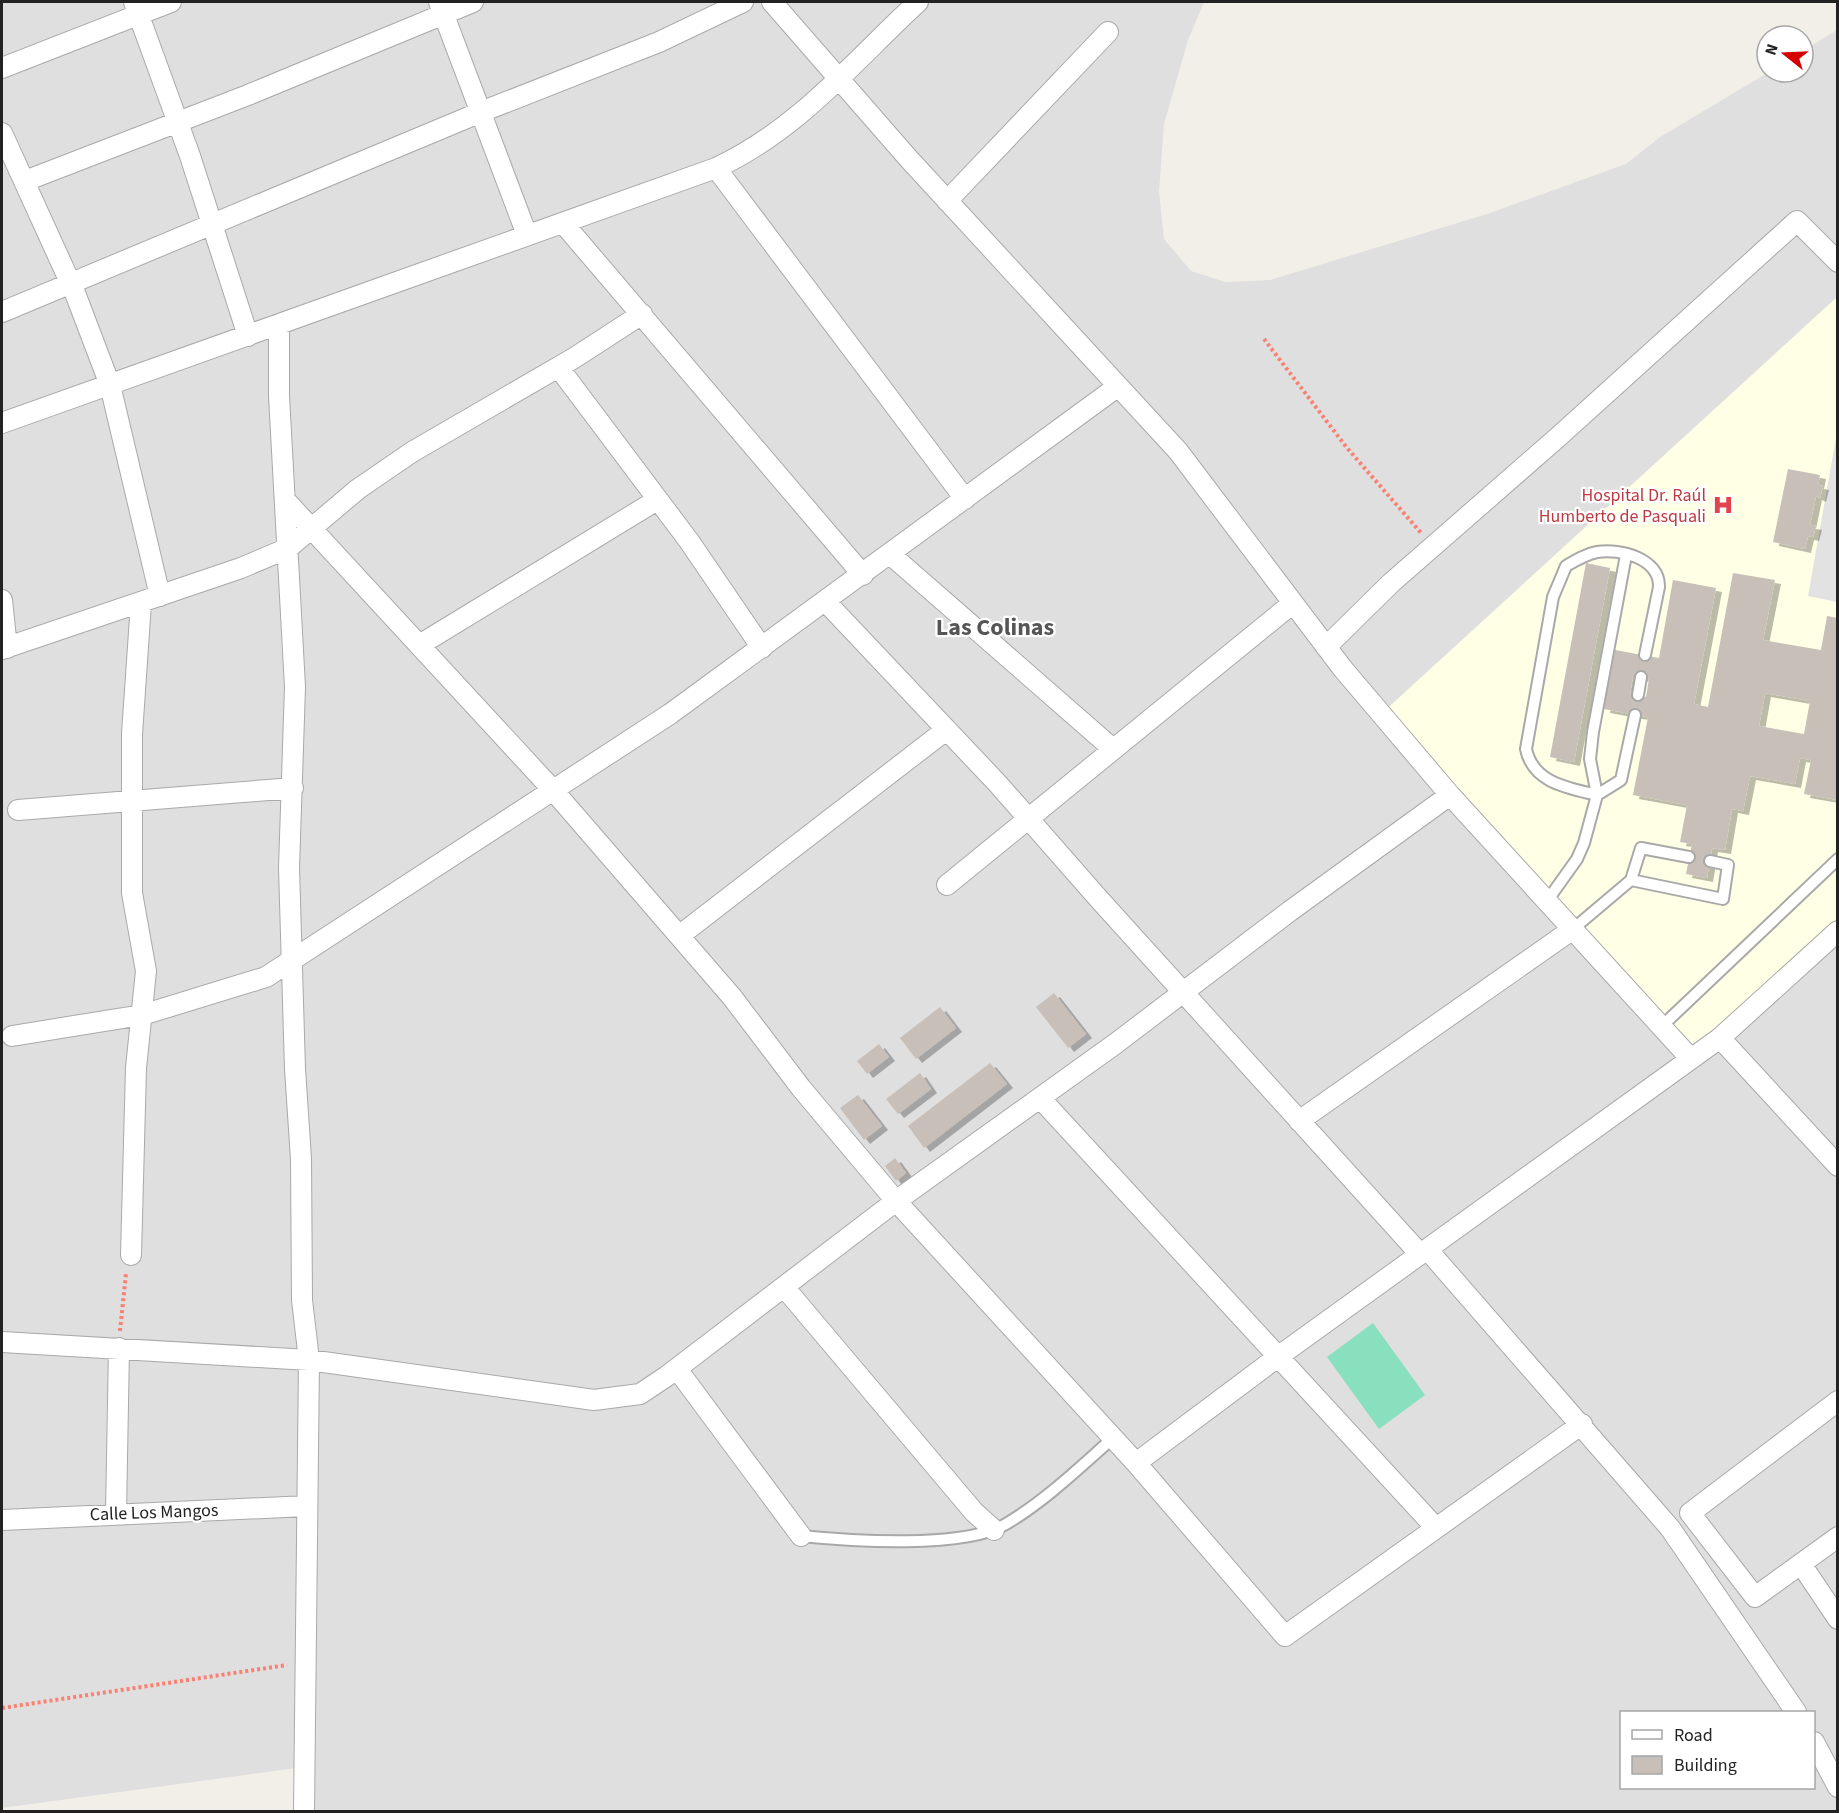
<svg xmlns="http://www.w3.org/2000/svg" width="1839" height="1813" font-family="'Source Sans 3',sans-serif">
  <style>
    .residential { fill: #e0dfdf; fill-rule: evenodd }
    .education { fill: #ffffe5 }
    .pitch { fill: #88e0be }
    .parking { fill: #e2e2e2 }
    .building { fill: #c7bfb8; fill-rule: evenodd; filter: url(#shadow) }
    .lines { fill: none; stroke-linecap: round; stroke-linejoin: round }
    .lane-casing { stroke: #a9a9a9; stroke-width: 14 }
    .street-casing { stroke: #a9a9a9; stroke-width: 22 }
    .path { stroke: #fa8072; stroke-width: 4; stroke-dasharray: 3 3; stroke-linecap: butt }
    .lane { stroke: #fff; stroke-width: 10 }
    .street { stroke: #fff; stroke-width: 20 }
    .labels { text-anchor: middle; stroke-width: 4.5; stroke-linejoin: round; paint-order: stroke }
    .health-label { font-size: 18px; fill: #be3a42; stroke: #fff; text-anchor: end }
    .street-label { font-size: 18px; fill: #222; stroke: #fff }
    .district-label { font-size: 24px; font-weight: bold; fill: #555; stroke: #fff }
  </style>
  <defs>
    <filter id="shadow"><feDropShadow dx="6" dy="4" stdDeviation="0" flood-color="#0004"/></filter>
  </defs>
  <rect width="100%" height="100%" fill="#f2efe9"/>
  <!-- residential -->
  <path class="residential" d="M 2,2 L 1204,2 L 1188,40 L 1164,124 L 1159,192 L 1164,239 L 1191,271 L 1225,282 L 1270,280 L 1487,214 L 1626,164 L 1660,137 L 1769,72 L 1803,72 L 1803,51 L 1837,30 L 1837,1811 L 304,1812 L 304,1767 L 2,1808 ZM 1622,1712 L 1814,1712 L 1814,1788 L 1622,1788 Z"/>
  <!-- education -->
  <path class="education" d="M 1837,297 L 1837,931 L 1691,1059 L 1381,714 Z"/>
  <!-- pitch -->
  <path class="pitch" d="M 1373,1323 L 1425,1395 L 1379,1429 L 1327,1357 Z"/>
  <!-- parking -->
  <path class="parking" d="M 1836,438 L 1838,439 L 1837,602 L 1808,596 Z"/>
  <!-- building -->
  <path class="building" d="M 1788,469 L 1820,475 L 1818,485 L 1823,486 L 1820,498 L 1816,496 L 1810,525 L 1816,526 L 1813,537 L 1808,536 L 1805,549 L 1773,542 Z
    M 1586,563 L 1610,568 L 1574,762 L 1550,757 Z
    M 1733,573 L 1775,580 L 1763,640 L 1821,650 L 1827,616 L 1838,618 L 1838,800 L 1804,794 L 1811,760 L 1800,758 L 1795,784 L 1750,776 L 1743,811 L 1732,809 L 1725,850 L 1712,848 L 1707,878 L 1686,874 L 1692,844 L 1680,842 L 1687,805 L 1633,795 L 1648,717 L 1604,709 L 1615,650 L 1659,658 L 1673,580 L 1716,588 L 1694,704 L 1708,707 ZM 1633,676 L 1649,679 L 1646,697 L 1630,694 ZM 1765,693 L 1810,701 L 1804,734 L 1759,726 Z
    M 1054,993 L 1086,1034 L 1068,1048 L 1036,1007 Z
    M 940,1007 L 956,1028 L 916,1059 L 900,1038 Z
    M 879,1044 L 889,1057 L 867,1074 L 857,1061 Z
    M 990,1063 L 1007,1084 L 924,1148 L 908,1126 Z
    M 920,1073 L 931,1089 L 898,1114 L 886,1099 Z
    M 858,1095 L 882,1126 L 864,1140 L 840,1108 Z
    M 895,1158 L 906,1173 L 896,1181 L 885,1166 Z"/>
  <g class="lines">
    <!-- lane casing -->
    <g class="lane-casing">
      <path id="lane" d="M 1638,695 L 1641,677
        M 1635,715 L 1621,780 L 1597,795 C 1568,788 1533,783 1526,749 L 1553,597 L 1566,566 C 1576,560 1586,554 1597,552 C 1621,548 1660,559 1659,587 L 1645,655
        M 1631,880 L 1723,899 L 1728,865 L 1710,861
        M 1547,901 L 1577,859 L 1584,843 L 1597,795 L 1590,759 L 1593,732 L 1626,555
        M 1573,929 L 1631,880 L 1641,848 L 1689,857
        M 1662,1026 L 1838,859
        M 801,1536 C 851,1541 964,1549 1006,1524 C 1045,1501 1079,1468 1113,1438"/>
    </g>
    <!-- street casing -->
    <g class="street-casing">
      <path id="street" d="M 134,2 L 190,156 L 248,336
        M 439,2 L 527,235
        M 772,2 L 908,158 L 1178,451 L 1343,669 L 1450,795 L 1691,1059
        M 2,68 L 171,2
        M 2,133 L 75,293 L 110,385 L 160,596
        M 716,168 L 965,499
        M 25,181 L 248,95 L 473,2
        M 947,201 L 1108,32
        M 563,223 L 863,575
        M 2,312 L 481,112 L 659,42 L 743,2
        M 279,324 L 279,396 L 295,687 L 289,868 L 295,1069 L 301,1159 L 302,1300 L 309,1360 L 304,1812
        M 559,368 L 689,541 L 762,648
        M 2,423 L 716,168 C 798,130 853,62 918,2
        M 286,501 L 552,789 L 732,997 L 801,1088 L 896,1201 L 1136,1463 L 1285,1636 L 1582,1424
        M 891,555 L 1113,749
        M 2,600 L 7,648
        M 826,602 L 998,784 L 1098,898 L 1420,1254
        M 421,644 L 657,500
        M 1326,647 L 1391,583 L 1557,438 L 1797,221 L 1838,262
        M 2,649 L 241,568 L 288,548 L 358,489 L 412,452 L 574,358 L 642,314
        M 18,810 L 293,788
        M 947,885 L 1293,603
        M 679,936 L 946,730
        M 12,1036 L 142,1015 L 266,977 L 670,714 L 1117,387
        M 1720,1038 L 1838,1166
        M 1040,1098 L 1436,1528
        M 1299,1121 L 1573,929
        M 1427,1249 L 1670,1528 L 1796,1712
        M 131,1255 L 136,1068 L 146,971 L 132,893 L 132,734 L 141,603
        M 784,1287 L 974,1512 L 994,1530
        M 2,1342 L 309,1360 L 594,1400 L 640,1394 L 667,1376 L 896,1201 L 1115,1044 L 1290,911 L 1450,795
        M 677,1369 L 801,1536
        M 1838,1401 L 1690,1513 L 1755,1597 L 1838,1537
        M 1136,1463 L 1279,1356 L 1720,1038 L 1838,931
        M 116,1513 L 119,1348
        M 2,1520 L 307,1506
        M 1801,1564 L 1838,1619
        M 1814,1742 L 1838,1787"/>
    </g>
    <!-- path -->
    <path class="path" d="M 1264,339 L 1347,448 L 1422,534
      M 120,1331 L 126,1273
      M 2,1708 L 287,1665"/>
    <!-- lane -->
    <use href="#lane" class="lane"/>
    <!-- street -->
    <use href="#street" class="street"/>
  </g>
  <!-- icons -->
  <defs>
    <g id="hospital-bare" transform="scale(1.62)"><path d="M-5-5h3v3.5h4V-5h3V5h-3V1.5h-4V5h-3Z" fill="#e0444e" stroke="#fff" stroke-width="2.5" paint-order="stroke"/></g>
  </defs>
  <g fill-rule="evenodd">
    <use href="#hospital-bare" x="1723" y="505"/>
  </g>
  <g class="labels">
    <!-- health labels -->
    <g class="health-label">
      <text x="1706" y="501">Hospital Dr. Raúl<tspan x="1706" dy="21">Humberto de Pasquali</tspan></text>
    </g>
    <!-- street labels -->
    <g class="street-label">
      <text transform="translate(154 1512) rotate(-2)" y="6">Calle Los Mangos</text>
    </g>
    <!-- district labels -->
    <g class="district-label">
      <text x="995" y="635">Las Colinas</text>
    </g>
  </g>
  <!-- border -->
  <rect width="1839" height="1813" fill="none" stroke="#222222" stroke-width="6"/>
  <!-- legend -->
  <rect x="1620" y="1711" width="195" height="78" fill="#ffffff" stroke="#a7a7a7" stroke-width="1.5"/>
  <rect x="1632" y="1730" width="30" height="9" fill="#ffffff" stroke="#a7a7a7" stroke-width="1.5"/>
  <text x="1674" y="1741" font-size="18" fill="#222222">Road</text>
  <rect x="1632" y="1756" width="30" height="18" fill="#c7bfb8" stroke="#a7a7a7" stroke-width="1.5"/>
  <text x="1674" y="1771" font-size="18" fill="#222222">Building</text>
  <!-- north arrow -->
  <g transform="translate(1785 54) rotate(288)"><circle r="28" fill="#ffffff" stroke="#a7a7a7" stroke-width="1.5"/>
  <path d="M0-4.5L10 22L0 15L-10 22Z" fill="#d40000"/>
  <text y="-9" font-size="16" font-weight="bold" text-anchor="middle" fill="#222222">N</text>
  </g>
</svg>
